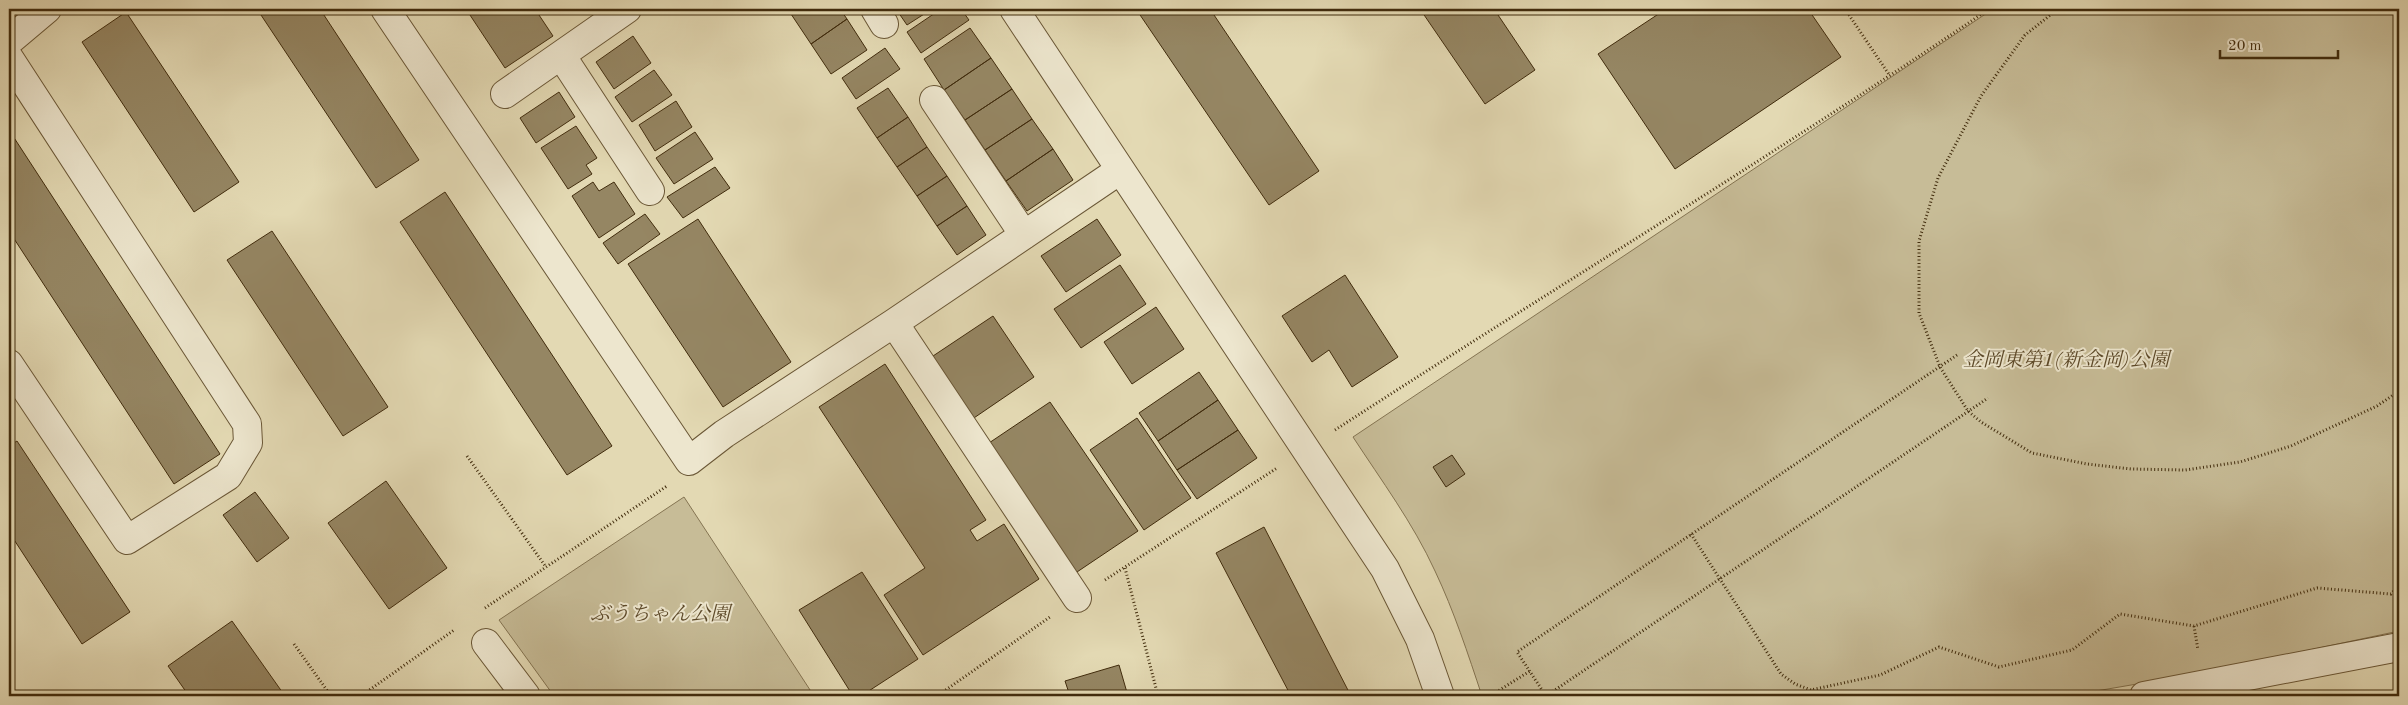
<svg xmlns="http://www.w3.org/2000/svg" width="2408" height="705" font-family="'Old Standard TT','Noto Serif JP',serif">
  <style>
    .green { fill: #c7bc97; stroke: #847452 }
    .building { fill: #958663; stroke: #412c0d }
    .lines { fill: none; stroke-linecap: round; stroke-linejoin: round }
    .minor-casing { stroke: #6a5736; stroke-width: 30 }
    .path { stroke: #412c0d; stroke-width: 3; stroke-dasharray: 1 2.5; stroke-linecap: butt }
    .minor { stroke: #ede6ce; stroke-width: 28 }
    .labels { text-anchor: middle; stroke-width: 4; stroke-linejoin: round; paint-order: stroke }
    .park-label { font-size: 20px; font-style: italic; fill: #5c4929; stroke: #ede6ce }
  </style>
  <rect width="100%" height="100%" fill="#e3d9b3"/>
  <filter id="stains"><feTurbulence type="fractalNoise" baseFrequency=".004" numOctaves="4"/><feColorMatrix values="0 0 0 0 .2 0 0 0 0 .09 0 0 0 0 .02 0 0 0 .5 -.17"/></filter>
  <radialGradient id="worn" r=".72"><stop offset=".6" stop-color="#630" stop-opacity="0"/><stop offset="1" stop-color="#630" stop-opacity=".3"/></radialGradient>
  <!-- green -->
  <path class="green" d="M 1993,9 L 2399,9 L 2399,631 L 2201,673 L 2067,696 L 1482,696 C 1468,654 1454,611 1435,571 C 1413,523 1381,480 1353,437 Z
    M 684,497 L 814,696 L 554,696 L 499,620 Z"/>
  <!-- building -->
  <path class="building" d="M 257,9 L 320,9 L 419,160 L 376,188 Z
    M 466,9 L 535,9 L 553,36 L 505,68 Z
    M 799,9 L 840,9 L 847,19 L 811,44 L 791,14 Z
    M 896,9 L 932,9 L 907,25 Z
    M 941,9 L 961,9 L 969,20 L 921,53 L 907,32 Z
    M 1136,9 L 1210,9 L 1319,171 L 1269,205 Z
    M 1420,9 L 1494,9 L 1535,70 L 1485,104 Z
    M 1666,9 L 1808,9 L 1841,57 L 1675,169 L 1598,54 Z
    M 126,12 L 239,182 L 194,212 L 82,42 Z
    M 847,19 L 867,50 L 831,74 L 811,44 Z
    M 970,28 L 991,58 L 944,90 L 924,59 Z
    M 633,36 L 651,63 L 614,89 L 596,62 Z
    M 885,48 L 900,69 L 856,99 L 842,78 Z
    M 991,58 L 1012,89 L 965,120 L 944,90 Z
    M 654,70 L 672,95 L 632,122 L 615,97 Z
    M 888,88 L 908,117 L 877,138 L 857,108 Z
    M 1012,89 L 1032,119 L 985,150 L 965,120 Z
    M 559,92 L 575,117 L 536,143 L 520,118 Z
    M 676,101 L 692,127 L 655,151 L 639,125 Z
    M 908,117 L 927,147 L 897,167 L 877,138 Z
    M 1032,119 L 1053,149 L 1006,181 L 985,150 Z
    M 576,126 L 597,158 L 586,165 L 592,174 L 568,189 L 541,148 Z
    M 9,130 L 220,454 L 174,484 L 9,231 Z
    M 695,132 L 713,159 L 674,184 L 656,158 Z
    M 927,147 L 947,176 L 917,196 L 897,167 Z
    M 1053,149 L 1073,180 L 1027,211 L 1006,181 Z
    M 715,167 L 730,188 L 683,218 L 667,197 Z
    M 947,176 L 967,206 L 937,226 L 917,196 Z
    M 593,182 L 599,191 L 614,182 L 635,214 L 599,238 L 572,196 Z
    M 445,192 L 612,446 L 567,475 L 400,222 Z
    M 967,206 L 986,235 L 957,255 L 937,226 Z
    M 645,214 L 660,234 L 618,264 L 603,243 Z
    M 698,219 L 791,362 L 723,407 L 628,264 Z
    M 1097,219 L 1121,255 L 1066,292 L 1041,256 Z
    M 272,231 L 388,407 L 343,436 L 227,260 Z
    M 1120,265 L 1146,304 L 1081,348 L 1054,309 Z
    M 1345,275 L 1398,357 L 1352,387 L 1329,350 L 1312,362 L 1282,316 Z
    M 1156,307 L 1184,349 L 1132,384 L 1104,342 Z
    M 993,316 L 1034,377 L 968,422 L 927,360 Z
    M 885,364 L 986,520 L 970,530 L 977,541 L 1004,524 L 1039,579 L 923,655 L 884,595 L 925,568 L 819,407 Z
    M 1199,372 L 1218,400 L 1158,441 L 1139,413 Z
    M 1218,400 L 1238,430 L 1177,470 L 1158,441 Z
    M 1050,402 L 1138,531 L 1074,574 L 986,445 Z
    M 1137,418 L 1191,498 L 1144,530 L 1090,450 Z
    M 1238,430 L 1257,458 L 1197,499 L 1177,470 Z
    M 17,441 L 130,612 L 82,644 L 9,532 L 9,446 Z
    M 1452,455 L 1465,474 L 1446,487 L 1433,467 Z
    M 386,481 L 447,568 L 389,609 L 328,523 Z
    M 255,492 L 289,538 L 257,562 L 223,515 Z
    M 1264,527 L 1351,696 L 1291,696 L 1216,553 Z
    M 862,572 L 918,659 L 861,696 L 853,696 L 799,610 Z
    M 232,621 L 285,696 L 189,696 L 168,666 Z
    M 1119,665 L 1128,696 L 1070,696 L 1065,681 Z"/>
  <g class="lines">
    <!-- minor casing -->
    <g class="minor-casing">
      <path id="minor" d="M 385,9 L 689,461 L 724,434 L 894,323 L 1120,170
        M 875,9 L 884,24
        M 1014,9 L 1385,569 L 1420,639 L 1440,696
        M 9,41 L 47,9
        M 561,55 L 650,191
        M 9,58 L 247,424 L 248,443 L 228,476 L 127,540 L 9,364
        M 505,94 L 627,9
        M 934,100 L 1024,235
        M 894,323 L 1077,598
        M 486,643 L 526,696
        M 2144,696 L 2399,647"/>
    </g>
    <!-- path -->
    <path class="path" d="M 1845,9 L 1890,76
      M 2058,9 L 2025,35 L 1981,96 L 1938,178 L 1919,241 L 1919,313 L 1940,367 L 1968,411 L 1981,422 L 2032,453 L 2087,464 L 2131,469 L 2185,470 L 2240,462 L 2291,446 L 2377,406 L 2399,391
      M 1957,355 L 1517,652 L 1546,696 L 1988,398
      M 2396,394 L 2399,399
      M 1335,430 C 1552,289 1775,155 1989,9
      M 467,456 L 546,567
      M 1691,534 L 1781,674 L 1795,684 L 1811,690 L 1880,675 L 1939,647 L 1999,667 L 2072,650 L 2120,614 L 2194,626 L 2317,588 L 2391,594 L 2399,585
      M 1125,568 L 1158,696
      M 1105,580 L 1277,468
      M 485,608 L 667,486
      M 2194,626 L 2198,650
      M 294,644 L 331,696
      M 1811,690 L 1813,696
      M 361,696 L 454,630
      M 937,696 L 1050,617
      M 1490,696 L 1530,671"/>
    <!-- minor -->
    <use href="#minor" class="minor"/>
  </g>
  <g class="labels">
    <!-- park labels -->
    <g class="park-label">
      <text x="2066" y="366">金岡東第1(新金岡)公園</text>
      <text x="660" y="620">ぶうちゃん公園</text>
    </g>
  </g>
  <!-- margin -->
  <rect width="2408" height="705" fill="none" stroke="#e3d9b3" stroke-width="30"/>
  <rect x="10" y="10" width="2388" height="685" fill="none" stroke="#412c0d" stroke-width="2.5"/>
  <rect x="15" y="15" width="2378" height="675" fill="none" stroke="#412c0d"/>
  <!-- scale -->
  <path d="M2220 50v8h118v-8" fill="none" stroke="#412c0d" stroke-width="2.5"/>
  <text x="2228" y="50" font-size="15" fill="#412c0d" stroke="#ede6ce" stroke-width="4" paint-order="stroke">20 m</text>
  <rect width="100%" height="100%" filter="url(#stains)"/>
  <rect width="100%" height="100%" fill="url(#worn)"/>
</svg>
